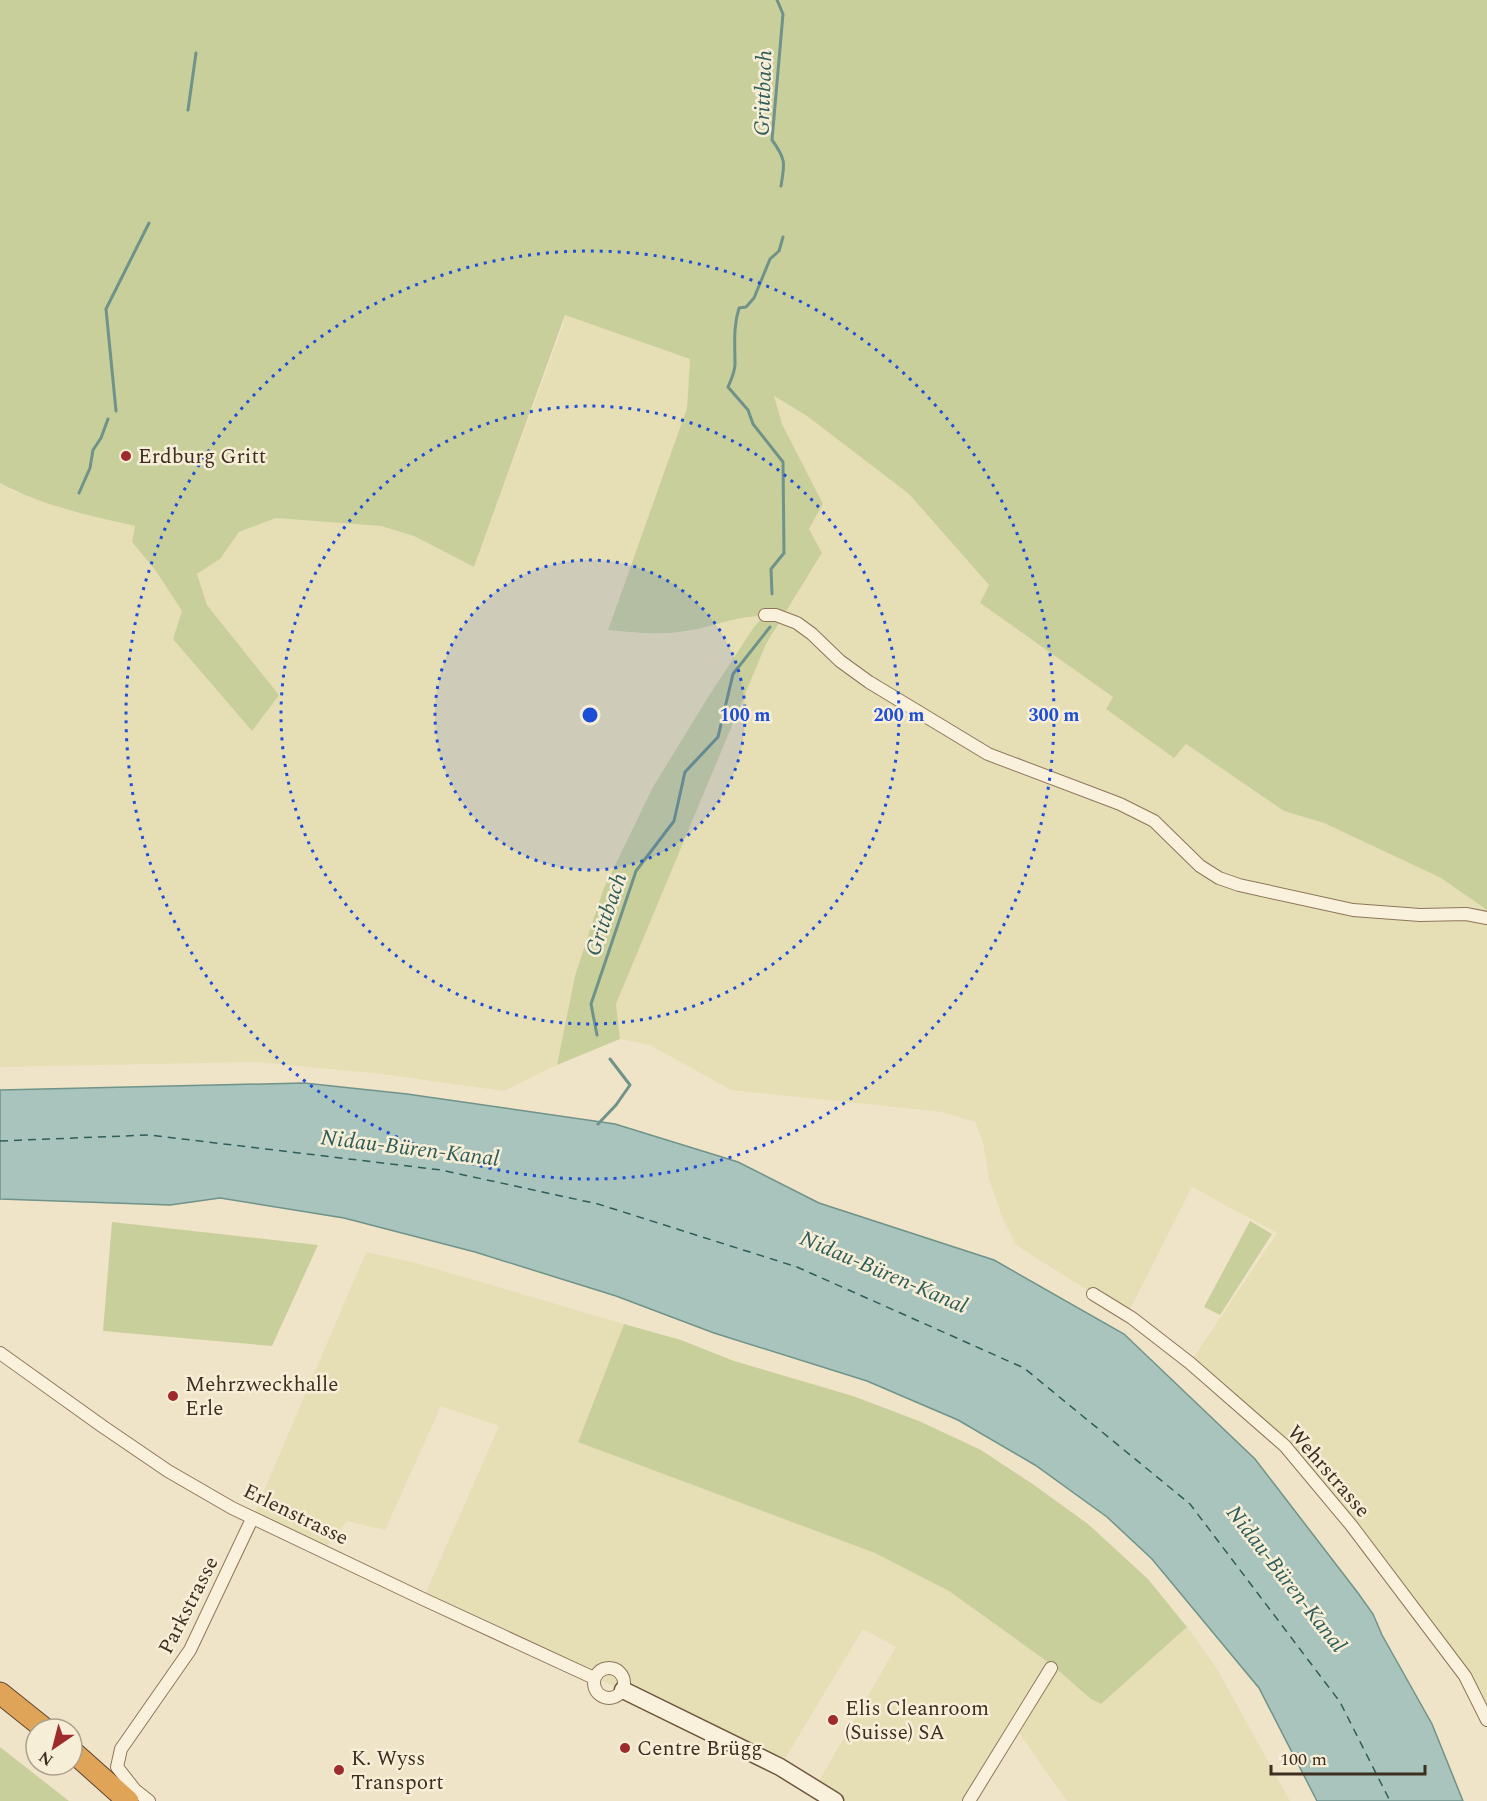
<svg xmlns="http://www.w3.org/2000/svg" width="1487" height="1801" font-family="Spectral,serif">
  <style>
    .farmland { fill: #e6deb5 }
    .green { fill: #c9cf9b }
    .water { fill: #a9c4bc; stroke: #6f938a; stroke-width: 1.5 }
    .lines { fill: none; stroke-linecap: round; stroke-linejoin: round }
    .stream { stroke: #6f938a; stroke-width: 3 }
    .ferry { stroke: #2f5d5a; stroke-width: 1.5; stroke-dasharray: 8 6; stroke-linecap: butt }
    .street-casing { stroke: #8d765c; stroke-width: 14 }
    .secondary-casing { stroke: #6f573f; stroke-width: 19 }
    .highway-casing { stroke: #5b4430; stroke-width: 23 }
    .street { stroke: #faf1dc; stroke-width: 12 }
    .secondary { stroke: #faf1dc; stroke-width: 16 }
    .highway { stroke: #e0a458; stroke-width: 21 }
    .ring { fill: none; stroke: #1d4ed8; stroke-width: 3; stroke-dasharray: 3 6 }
    .poi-dot { fill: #9e2a2b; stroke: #f7eed8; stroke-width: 2 }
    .labels { text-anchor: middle; stroke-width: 5; stroke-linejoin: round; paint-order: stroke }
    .poi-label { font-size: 21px; fill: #3d2e20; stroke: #f7eed8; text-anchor: start }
    .street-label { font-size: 21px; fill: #3d2e20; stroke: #f7eed8 }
    .water-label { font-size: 22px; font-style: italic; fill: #2f5d5a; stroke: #f7eed8 }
    .centre { fill: #1d4ed8; stroke: #f7eed8; stroke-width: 3 }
    .ring-label { font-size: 18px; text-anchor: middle; font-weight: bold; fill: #1d4ed8; stroke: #f7eed8; stroke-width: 5; stroke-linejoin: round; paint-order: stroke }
  </style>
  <rect width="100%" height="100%" fill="#f0e4c8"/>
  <!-- farmland -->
  <path class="farmland" d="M 565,315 L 690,358 L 687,408 L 608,630 L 632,633 L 685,632 L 740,617 L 765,615 L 754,627 L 710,694 L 575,976 L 557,1065 L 504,1091 L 382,1074 L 257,1062 L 0,1067 L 0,483 L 14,491 L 89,515 L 135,526 L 132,542 L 156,571 L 182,611 L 279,695 L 207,605 L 197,574 L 220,559 L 239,532 L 276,517 L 381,526 L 414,536 L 474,567 L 563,325 Z
    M 773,396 L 807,416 L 909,494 L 989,585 L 980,603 L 1114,698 L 1107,709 L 1174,757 L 1186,744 L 1284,811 L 1324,823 L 1441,878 L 1487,910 L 1487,1720 L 1465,1676 L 1285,1446 L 1190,1363 L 1277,1233 L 1192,1187 L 1127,1315 L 1016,1245 L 1002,1217 L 989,1179 L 983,1142 L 975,1122 L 943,1112 L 731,1090 L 650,1045 L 620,1039 L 616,1004 L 766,644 L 822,554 L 809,529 L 823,504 L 782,424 Z
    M 366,1252 L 416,1263 L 624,1324 L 578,1441 L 875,1553 L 917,1573 L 949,1591 L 1052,1665 L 1091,1699 L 1101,1704 L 1187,1627 L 1217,1669 L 1290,1801 L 1067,1801 L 1015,1727 L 969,1801 L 835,1801 L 815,1788 L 896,1647 L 863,1629 L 780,1767 L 623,1690 L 423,1599 L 499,1426 L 441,1406 L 385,1530 L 347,1521 L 322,1552 L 252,1519 Z"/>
  <!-- green -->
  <path class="green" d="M 0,0 L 1487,0 L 1487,910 L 1441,878 L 1324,823 L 1284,811 L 1186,744 L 1174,758 L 1106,709 L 1113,697 L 980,603 L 989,585 L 909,494 L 807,416 L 774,396 L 782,424 L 823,504 L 809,529 L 822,553 L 766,644 L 616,1004 L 620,1039 L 557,1065 L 575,976 L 603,890 L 653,787 L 710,694 L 754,627 L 764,616 C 738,615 713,627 687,631 C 662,635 633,633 608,630 L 687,408 L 690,359 L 565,315 L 474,567 L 414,536 L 381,526 L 276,518 L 239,532 L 220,559 L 197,574 L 207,605 L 279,695 L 252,731 L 173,639 L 182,611 L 156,571 L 132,542 L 135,526 C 91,516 40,505 0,483 Z
    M 1250,1221 L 1272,1234 L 1220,1315 L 1204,1307 Z
    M 112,1222 L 318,1245 L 272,1346 L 103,1331 Z
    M 624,1324 L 681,1340 L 734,1361 L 853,1396 L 919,1421 L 981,1450 L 1034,1485 L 1088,1524 L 1148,1579 L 1187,1627 L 1101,1704 L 1091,1699 L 1052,1665 L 949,1591 L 875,1553 L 578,1442 Z
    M 0,1747 L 69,1801 L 0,1801 Z"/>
  <!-- water -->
  <path class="water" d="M 304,1083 L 407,1094 L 615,1124 L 738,1162 L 819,1203 L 994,1260 L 1124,1334 L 1255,1459 L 1358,1593 L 1373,1614 L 1382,1635 L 1432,1724 L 1463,1801 L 1317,1801 L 1259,1688 L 1152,1559 L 1107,1517 L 1035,1465 L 958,1420 L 867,1381 L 714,1333 L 616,1296 L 475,1252 L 344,1218 L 220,1198 L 170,1205 L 0,1199 L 0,1090 Z"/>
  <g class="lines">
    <!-- stream -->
    <path class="stream" d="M 777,0 L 783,14 L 772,140 C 786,159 785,163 781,186
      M 188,110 L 196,53
      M 116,411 L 106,309 L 149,223
      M 79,493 L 90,468 L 93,450 L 101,438 L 108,419
      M 772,594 L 771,569 L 784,553 L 783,462 L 753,424 L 748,410 L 728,387 C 731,380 735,372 735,364 C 735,345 733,327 739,308 L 746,307 L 754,298 L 770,259 L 779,251 L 783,237
      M 597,1035 L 591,1004 L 636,871 L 674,821 L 685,772 L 718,737 L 733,674 L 770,627
      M 598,1124 L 616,1105 L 630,1085 L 610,1059"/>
    <!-- ferry -->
    <path class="ferry" d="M 0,1141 L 149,1135 L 441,1170 L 598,1204 L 797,1267 L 1024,1368 L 1190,1504 L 1340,1702 L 1390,1801"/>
    <!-- street casing -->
    <g class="street-casing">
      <path id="street" d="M 765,615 L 776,615 L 797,623 L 812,634 L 840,661 L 869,682 L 988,754 L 1120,804 L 1154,821 L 1200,866 L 1219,878 L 1239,885 L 1353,910 L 1420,915 L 1466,914 L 1487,918
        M 1093,1294 L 1132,1318 L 1190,1363 L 1285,1446 L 1351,1525 L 1465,1676 L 1487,1720
        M 0,1353 L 102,1426 L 168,1471 L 232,1508 L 423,1599 L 594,1678
        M594 1683a15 15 0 1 1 30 0a15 15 0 1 1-30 0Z
        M 149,1801 L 135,1790 L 117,1767 L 121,1749 L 190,1650 L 252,1519
        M 969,1801 L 1051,1668"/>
    </g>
    <!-- secondary casing -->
    <g class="secondary-casing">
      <path id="secondary" d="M 623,1690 L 780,1767 L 835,1801"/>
    </g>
    <!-- highway casing -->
    <g class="highway-casing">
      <path id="highway" d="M 0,1693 L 45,1729
        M 72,1751 L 128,1801"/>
    </g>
    <!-- street -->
    <use href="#street" class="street"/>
    <!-- secondary -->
    <use href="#secondary" class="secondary"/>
    <!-- highway -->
    <use href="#highway" class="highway"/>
  </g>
  <!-- distance rings -->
  <circle cx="590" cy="715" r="155" fill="#1d4ed8" fill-opacity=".12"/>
  <g class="ring">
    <circle cx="590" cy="715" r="155"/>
    <circle cx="590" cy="715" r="309"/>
    <circle cx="590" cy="715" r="464"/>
  </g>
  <!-- markers -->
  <g class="poi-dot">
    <circle cx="126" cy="456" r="6"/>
    <circle cx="173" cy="1396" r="6"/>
    <circle cx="833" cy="1720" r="6"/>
    <circle cx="625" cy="1748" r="6"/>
    <circle cx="339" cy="1770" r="6"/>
  </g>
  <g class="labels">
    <!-- poi labels -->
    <g class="poi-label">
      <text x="138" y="463">Erdburg Gritt</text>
      <text x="185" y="1391">Mehrzweckhalle<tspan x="185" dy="24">Erle</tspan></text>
      <text x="845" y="1715">Elis Cleanroom<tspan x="845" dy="24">(Suisse) SA</tspan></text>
      <text x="637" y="1755">Centre Brügg</text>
      <text x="351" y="1765">K. Wyss<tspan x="351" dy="24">Transport</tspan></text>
    </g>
    <!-- street labels -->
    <g class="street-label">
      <text transform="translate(1329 1471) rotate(49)" y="7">Wehrstrasse</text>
      <text transform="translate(296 1514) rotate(26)" y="7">Erlenstrasse</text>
      <text transform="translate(188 1605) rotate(-63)" y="7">Parkstrasse</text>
    </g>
    <!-- water labels -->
    <g class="water-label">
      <text transform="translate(762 93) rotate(-88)" y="8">Grittbach</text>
      <text transform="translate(605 914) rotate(-71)" y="8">Grittbach</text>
      <text transform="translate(410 1147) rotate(7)" y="8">Nidau-Büren-Kanal</text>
      <text transform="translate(884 1271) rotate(23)" y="8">Nidau-Büren-Kanal</text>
      <text transform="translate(1287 1578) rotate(52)" y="8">Nidau-Büren-Kanal</text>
    </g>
  </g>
  <circle cx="590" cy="715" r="9" class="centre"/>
  <g class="ring-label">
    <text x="745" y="721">100 m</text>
    <text x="899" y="721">200 m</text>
    <text x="1054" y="721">300 m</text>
  </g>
  <!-- north arrow -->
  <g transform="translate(54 1747) rotate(215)"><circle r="28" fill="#f7eed8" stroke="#ada18e" stroke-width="1.5"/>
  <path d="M0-4.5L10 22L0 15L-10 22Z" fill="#9e2a2b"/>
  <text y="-9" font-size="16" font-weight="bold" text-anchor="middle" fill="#3d2e20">N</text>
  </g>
  <!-- scale -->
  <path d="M1271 1765v9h154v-9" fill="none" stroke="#3d2e20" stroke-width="3"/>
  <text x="1280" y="1765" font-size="18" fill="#3d2e20" stroke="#f7eed8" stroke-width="4.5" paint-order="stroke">100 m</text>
</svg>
